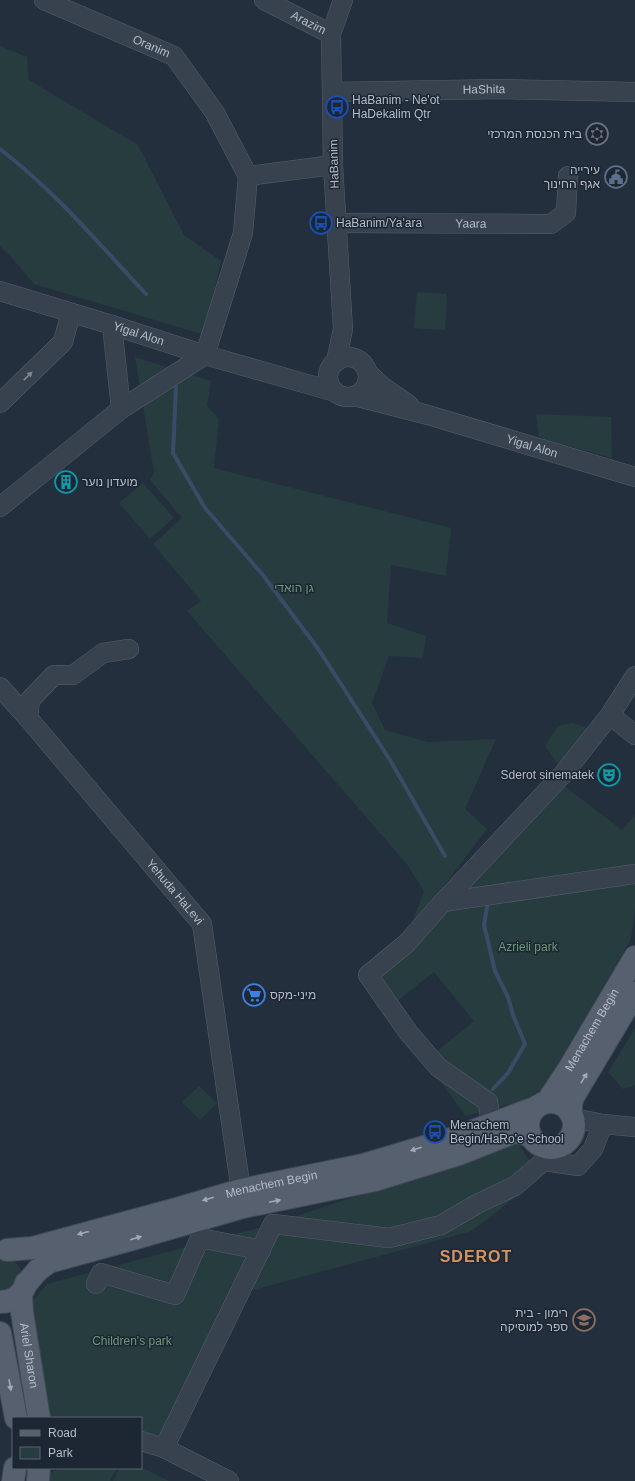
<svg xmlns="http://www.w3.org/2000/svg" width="635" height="1481" font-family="Helvetica,Heebo,sans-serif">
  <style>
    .green { fill: #263c3f }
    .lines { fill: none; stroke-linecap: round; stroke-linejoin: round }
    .stream { stroke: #394c67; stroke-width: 4 }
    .minor-casing { stroke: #565f6c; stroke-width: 20 }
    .major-casing { stroke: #414a57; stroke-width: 24 }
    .minor { stroke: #38414e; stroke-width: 19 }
    .major { stroke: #56606e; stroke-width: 22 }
    .oneway { fill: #7c8592 }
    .oneway2 { fill: #a1aab7 }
    .labels { text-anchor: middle; stroke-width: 3; stroke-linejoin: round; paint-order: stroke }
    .street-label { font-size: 12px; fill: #b4bcc9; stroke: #1d2633 }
    .poi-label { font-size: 12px; fill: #b4bcc9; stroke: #1d2633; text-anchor: start }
    .park-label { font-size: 12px; fill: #6b9a76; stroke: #1d2633 }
    .district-label { font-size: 16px; font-weight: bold; letter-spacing: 1px; fill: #d59563; stroke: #1d2633 }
  </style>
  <rect width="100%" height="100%" fill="#242f3e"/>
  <!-- green -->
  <path class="green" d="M 0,46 L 27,57 L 29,80 L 138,145 L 184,235 L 221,261 L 205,335 L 34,284 L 12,258 L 0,246 Z
    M 417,292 L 447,294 L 445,330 L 414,328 Z
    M 135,357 L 211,381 L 207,406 L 219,419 L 214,468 L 451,528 L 446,576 L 391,565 L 387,623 L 426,636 L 423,658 L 389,656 L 372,703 L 385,730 L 428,742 L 496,739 L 465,809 L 487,829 L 408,933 L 424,891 L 406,863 L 187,611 L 201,601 L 153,544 L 182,518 L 150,480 L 154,473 Z
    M 536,414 L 611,417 L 612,458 L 549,441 L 539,437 Z
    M 143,483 L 174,518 L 150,539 L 119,503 Z
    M 573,723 L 590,729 L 559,766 L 545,746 L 558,726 Z
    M 563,785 L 622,830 L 635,815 L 635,911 L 631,939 L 544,1088 L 521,1101 L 466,1116 L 425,1061 L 474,1021 L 434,972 L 396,1002 L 377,974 Z
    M 635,1028 L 635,1085 L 623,1089 L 608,1072 Z
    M 199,1086 L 217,1103 L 200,1120 L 182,1102 Z
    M 517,1142 L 530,1161 L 514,1198 L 488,1219 L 469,1232 L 249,1291 L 171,1445 L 141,1438 L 141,1418 L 50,1418 L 30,1304 L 47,1284 L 273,1224 Z
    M 0,1257 C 13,1260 19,1262 23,1276 L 0,1299 Z
    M 141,1467 L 169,1481 L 113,1481 L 119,1468 Z
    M 58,1468 L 117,1468 L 110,1481 L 46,1481 L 46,1477 Z"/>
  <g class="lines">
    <!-- stream -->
    <path class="stream" d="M 0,149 C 55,191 99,244 146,294
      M 176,387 L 173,453 L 205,508 L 262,574 L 319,650 L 390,760 L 445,856
      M 488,901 L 484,925 L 495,971 L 508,997 L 513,1015 L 525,1044 L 508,1073 L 493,1089"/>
    <!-- minor casing -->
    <g class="minor-casing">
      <g id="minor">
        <path id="s1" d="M 44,0 L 174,56 L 215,113 L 248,176 L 243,233 L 205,355 L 121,409"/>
        <path id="s2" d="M 264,0 L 331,34"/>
        <path id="s3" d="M 333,92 L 502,89 L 635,92"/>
        <path d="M 248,176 L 333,165"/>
        <path id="s4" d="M 336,223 L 551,224 L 566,213 L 568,176"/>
        <path id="s5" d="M 0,291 L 112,325 L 205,355 L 335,392"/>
        <circle cx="348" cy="377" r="20"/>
        <path d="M 336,362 L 343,329 L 333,165 L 331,34 L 343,0"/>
        <path d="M 368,373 L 383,387 L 409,405"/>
        <path id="s6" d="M 354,396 L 428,415 L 635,477"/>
        <path d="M 0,403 L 63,342 L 71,313"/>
        <path d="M 0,507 L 121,409 L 112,325"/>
        <path id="s7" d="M 129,649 L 103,653 L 73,675 L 54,675 L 30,700 L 28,718 L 202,924 L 243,1204"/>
        <path d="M 0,687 L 28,718"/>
        <path d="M 610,715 L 635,735"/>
        <path d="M 443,902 L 635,874"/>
        <path d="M 573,1118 L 603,1124 L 635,1127"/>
        <path d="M 491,1125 L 488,1102 L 438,1067 L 408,1032 L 368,975 L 407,943 L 443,902 L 564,773 L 610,715 L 635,676"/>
        <path d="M 96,1284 L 101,1273 L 175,1295 L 200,1238 L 261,1250"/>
        <path d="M 141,1441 L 164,1448 L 229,1481"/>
        <path d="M 164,1448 L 273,1224 L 389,1238 L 441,1225 L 477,1204 L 515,1186 L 544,1161 L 578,1166 L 593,1149 L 603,1124"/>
      </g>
    </g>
    <!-- major casing -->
    <g class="major-casing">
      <g id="major">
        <circle cx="551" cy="1125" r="23"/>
        <path id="s8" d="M 547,1102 L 570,1067 L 635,957"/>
        <path d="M 571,1114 L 571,1104 L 573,1097 L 635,993"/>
        <path id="s9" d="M 7,1250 L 32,1248 L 176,1209 L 241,1190 L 363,1165 L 454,1138 L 532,1109"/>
        <path d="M 26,1284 L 38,1270 L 49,1262 L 133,1239 L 243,1207 L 375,1180 L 459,1154 L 512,1133 L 519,1132 L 530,1136"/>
        <path id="s10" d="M 21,1294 L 22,1312 L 39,1418"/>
        <path d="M 0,1302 C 13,1302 23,1295 26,1283"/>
        <path d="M 0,1333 L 16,1418"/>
        <path d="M 13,1481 L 15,1468"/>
        <path d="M 38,1481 L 39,1468"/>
      </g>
    </g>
    <!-- minor -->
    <use href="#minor" class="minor"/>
    <!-- major -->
    <use href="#major" class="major"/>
  </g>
  <!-- one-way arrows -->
  <defs><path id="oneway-solid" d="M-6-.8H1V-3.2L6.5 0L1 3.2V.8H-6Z"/></defs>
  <use class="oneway" href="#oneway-solid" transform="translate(28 376) rotate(-44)"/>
  <g class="oneway2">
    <use href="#oneway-solid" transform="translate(584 1078) rotate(-59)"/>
    <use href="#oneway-solid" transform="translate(416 1149) rotate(163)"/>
    <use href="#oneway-solid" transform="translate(208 1199) rotate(164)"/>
    <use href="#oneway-solid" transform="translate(275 1201) rotate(-12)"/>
    <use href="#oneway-solid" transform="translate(83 1233) rotate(165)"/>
    <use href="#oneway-solid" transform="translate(136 1238) rotate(-16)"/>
    <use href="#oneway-solid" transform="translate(10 1385) rotate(80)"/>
  </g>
  <!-- icons -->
  <defs>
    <g id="bus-ring" transform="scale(1.15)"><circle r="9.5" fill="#1d2633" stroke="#1a4fb4" stroke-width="1.5"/><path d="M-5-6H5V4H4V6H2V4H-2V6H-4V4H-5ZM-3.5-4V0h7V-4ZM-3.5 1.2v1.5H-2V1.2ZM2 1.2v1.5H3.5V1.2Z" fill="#1a4fb4"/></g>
    <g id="synagogue-ring" transform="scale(1.15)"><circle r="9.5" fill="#1d2633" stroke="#6b7280" stroke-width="1.5"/><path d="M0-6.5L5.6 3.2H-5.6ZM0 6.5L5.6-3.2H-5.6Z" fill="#6b7280"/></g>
    <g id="civic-ring" transform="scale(1.15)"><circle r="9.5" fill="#1d2633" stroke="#5c6f8a" stroke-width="1.5"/><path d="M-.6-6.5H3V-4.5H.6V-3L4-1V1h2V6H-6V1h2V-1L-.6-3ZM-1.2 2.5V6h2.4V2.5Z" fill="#5c6f8a"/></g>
    <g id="building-ring" transform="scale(1.15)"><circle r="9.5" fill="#1d2633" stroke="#0f9aa8" stroke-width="1.5"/><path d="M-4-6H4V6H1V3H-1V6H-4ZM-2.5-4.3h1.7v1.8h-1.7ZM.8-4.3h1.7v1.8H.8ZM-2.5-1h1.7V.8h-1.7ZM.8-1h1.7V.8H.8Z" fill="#0f9aa8"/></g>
    <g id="theatre-ring" transform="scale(1.15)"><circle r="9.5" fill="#1d2633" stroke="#0f9aa8" stroke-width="1.5"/><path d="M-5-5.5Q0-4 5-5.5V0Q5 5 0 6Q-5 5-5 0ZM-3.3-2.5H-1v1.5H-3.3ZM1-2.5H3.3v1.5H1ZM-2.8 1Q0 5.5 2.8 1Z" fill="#0f9aa8"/></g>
    <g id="supermarket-ring" transform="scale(1.15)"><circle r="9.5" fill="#1d2633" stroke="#3f7fe0" stroke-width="1.5"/><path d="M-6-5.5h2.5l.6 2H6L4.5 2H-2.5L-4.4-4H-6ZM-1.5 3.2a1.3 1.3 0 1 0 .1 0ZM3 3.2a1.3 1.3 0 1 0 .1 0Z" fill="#3f7fe0"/></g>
    <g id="school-ring" transform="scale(1.15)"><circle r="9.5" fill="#1d2633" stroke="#8d6e63" stroke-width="1.5"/><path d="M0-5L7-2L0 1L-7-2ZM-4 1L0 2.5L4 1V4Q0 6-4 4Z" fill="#8d6e63"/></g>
  </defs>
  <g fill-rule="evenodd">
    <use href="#bus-ring" x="337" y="107"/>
    <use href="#synagogue-ring" x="597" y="134"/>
    <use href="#civic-ring" x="616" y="177"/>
    <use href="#bus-ring" x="321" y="223"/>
    <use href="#building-ring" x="66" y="482"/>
    <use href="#theatre-ring" x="609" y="775"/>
    <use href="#supermarket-ring" x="254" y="995"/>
    <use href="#bus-ring" x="435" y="1132"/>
    <use href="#school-ring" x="584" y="1320"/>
  </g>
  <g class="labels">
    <!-- street labels -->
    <g class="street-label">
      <text dy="4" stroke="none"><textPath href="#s2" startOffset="50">Arazim</textPath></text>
      <text dy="4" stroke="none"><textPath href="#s1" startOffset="117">Oranim</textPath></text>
      <text dy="4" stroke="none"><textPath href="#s3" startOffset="151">HaShita</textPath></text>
      <text transform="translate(334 164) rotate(-92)" y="4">HaBanim</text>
      <text dy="4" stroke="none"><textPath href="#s4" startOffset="135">Yaara</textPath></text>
      <text dy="4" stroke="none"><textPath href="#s5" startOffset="145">Yigal Alon</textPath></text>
      <text dy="4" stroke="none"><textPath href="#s6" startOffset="185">Yigal Alon</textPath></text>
      <text dy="4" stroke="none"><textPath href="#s7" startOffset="363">Yehuda HaLevi</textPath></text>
      <text dy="4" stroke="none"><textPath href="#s8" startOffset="85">Menachem Begin</textPath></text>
      <text dy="4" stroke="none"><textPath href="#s9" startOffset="273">Menachem Begin</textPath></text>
      <text dy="4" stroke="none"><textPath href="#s10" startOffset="62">Ariel Sharon</textPath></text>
    </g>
    <!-- poi labels -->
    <g class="poi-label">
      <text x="352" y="104">HaBanim - Ne'ot<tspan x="352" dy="14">HaDekalim Qtr</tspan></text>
      <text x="582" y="138" text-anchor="end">בית הכנסת המרכזי</text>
      <text x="600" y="174" text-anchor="end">עירייה<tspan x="600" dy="14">אגף החינוך</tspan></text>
      <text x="336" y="227">HaBanim/Ya'ara</text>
      <text x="82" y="486">מועדון נוער</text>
      <text x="594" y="779" text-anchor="end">Sderot sinematek</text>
      <text x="270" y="999">מיני-מקס</text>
      <text x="450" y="1129">Menachem<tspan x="450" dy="14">Begin/HaRo'e School</tspan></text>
      <text x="568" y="1317" text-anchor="end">רימון - בית<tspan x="568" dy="14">ספר למוסיקה</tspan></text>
    </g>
    <!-- park labels -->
    <g class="park-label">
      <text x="294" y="592">גן הואדי</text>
      <text x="528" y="951">Azrieli park</text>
      <text x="132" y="1345">Children's park</text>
    </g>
    <!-- district labels -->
    <g class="district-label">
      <text x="476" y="1262">SDEROT</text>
    </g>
  </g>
  <!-- legend -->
  <rect x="12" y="1417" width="130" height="52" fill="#1d2633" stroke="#59626f"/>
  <rect x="20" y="1430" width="20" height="6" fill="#56606e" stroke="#59626f"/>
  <text x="48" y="1437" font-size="12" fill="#b4bcc9">Road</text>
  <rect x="20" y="1447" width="20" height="12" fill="#263c3f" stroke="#59626f"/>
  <text x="48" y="1457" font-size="12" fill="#b4bcc9">Park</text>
</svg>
